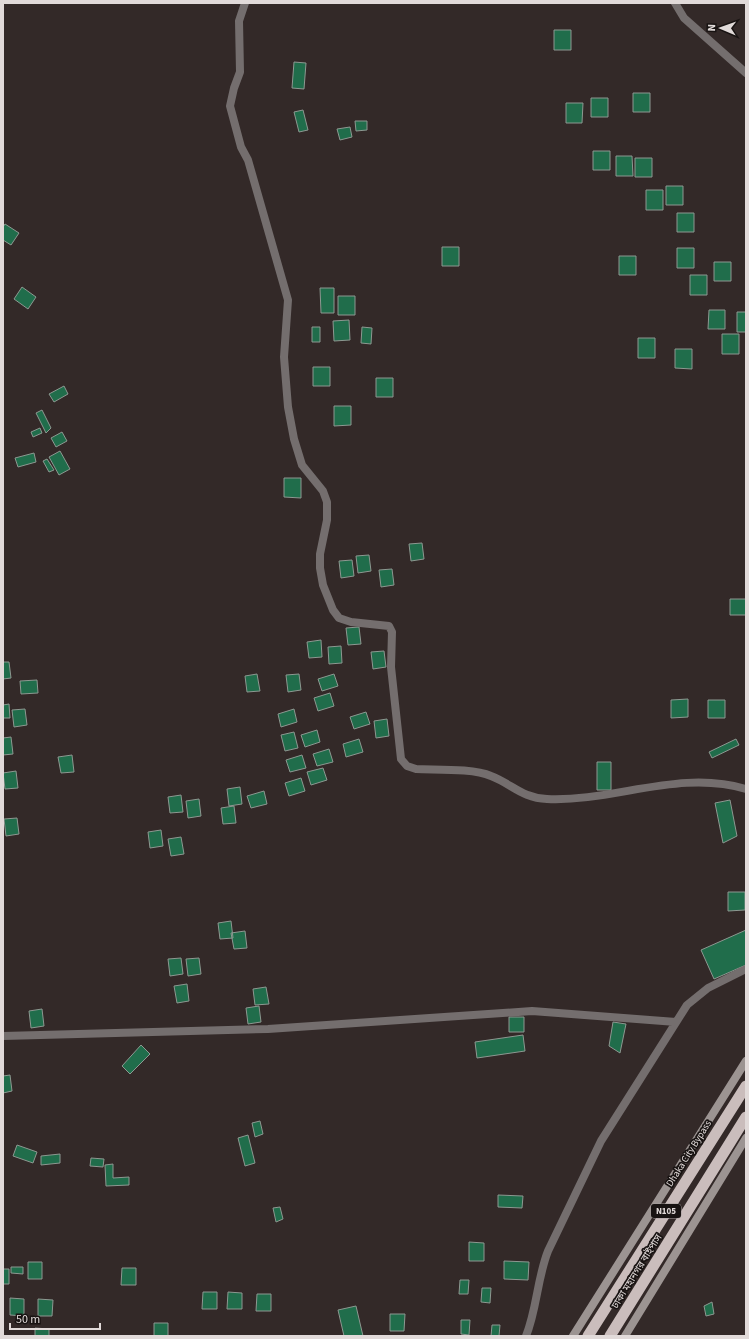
<svg xmlns="http://www.w3.org/2000/svg" width="749" height="1339" font-family="'Source Sans 3','Noto Sans Bengali',sans-serif">
  <style>
    .building { fill: #206d4b; stroke: #8d9891 }
    .lines { fill: none; stroke-linecap: round; stroke-linejoin: round }
    .minor { stroke: #746e6e; stroke-width: 8 }
    .secondary { stroke: #9c9492; stroke-width: 8 }
    .trunk { stroke: #cabdbc; stroke-width: 11 }
    .labels { text-anchor: middle; stroke-width: 3.5; stroke-linejoin: round; paint-order: stroke }
    .shield { fill: #181312; stroke: #a59e9d; stroke-width: 1 }
    .shield-label { font-size: 9px; font-weight: bold; fill: #e1dad9 }
    .street-label { font-size: 10px; fill: #e1dad9; stroke: #181312 }
  </style>
  <rect width="100%" height="100%" fill="#332928"/>
  <!-- building -->
  <path class="building" d="M 554,30 L 571,30 L 571,50 L 554,50 Z
    M 294,62 L 306,63 L 304,89 L 292,88 Z
    M 633,93 L 650,93 L 650,112 L 633,112 Z
    M 591,98 L 608,98 L 608,117 L 591,117 Z
    M 566,103 L 583,103 L 582,123 L 566,123 Z
    M 303,110 L 308,130 L 299,132 L 294,112 Z
    M 355,121 L 367,121 L 367,130 L 356,131 Z
    M 350,127 L 352,137 L 340,140 L 337,129 Z
    M 593,151 L 610,151 L 610,170 L 593,170 Z
    M 616,156 L 632,156 L 633,176 L 616,176 Z
    M 635,158 L 652,158 L 652,177 L 635,177 Z
    M 666,186 L 683,186 L 683,205 L 666,205 Z
    M 646,190 L 663,190 L 663,210 L 646,210 Z
    M 677,213 L 694,213 L 694,232 L 677,232 Z
    M 5,224 L 19,233 L 11,245 L 3,240 L 3,227 Z
    M 442,247 L 459,247 L 459,266 L 442,266 Z
    M 677,248 L 694,248 L 694,268 L 677,268 Z
    M 619,256 L 636,256 L 636,275 L 619,275 Z
    M 714,262 L 731,262 L 731,281 L 714,281 Z
    M 690,275 L 707,275 L 707,295 L 690,295 Z
    M 22,287 L 36,297 L 28,309 L 14,299 Z
    M 320,288 L 334,288 L 334,313 L 321,313 Z
    M 338,296 L 355,296 L 355,315 L 338,315 Z
    M 709,310 L 725,310 L 725,329 L 708,329 Z
    M 737,312 L 746,312 L 746,332 L 737,332 Z
    M 349,320 L 350,340 L 334,341 L 333,321 Z
    M 312,327 L 320,327 L 320,342 L 312,342 Z
    M 362,327 L 372,328 L 371,344 L 361,343 Z
    M 722,334 L 739,334 L 739,354 L 722,354 Z
    M 638,338 L 655,338 L 655,358 L 638,358 Z
    M 675,349 L 692,349 L 692,369 L 675,368 Z
    M 313,367 L 330,367 L 330,386 L 313,386 Z
    M 376,378 L 393,378 L 393,397 L 376,397 Z
    M 64,386 L 68,394 L 54,402 L 49,394 Z
    M 334,406 L 351,406 L 351,425 L 334,426 Z
    M 42,410 L 51,428 L 46,433 L 36,413 Z
    M 40,428 L 42,433 L 33,437 L 31,432 Z
    M 62,432 L 67,441 L 56,447 L 51,438 Z
    M 60,451 L 70,469 L 59,475 L 49,457 Z
    M 34,453 L 36,462 L 18,467 L 15,458 Z
    M 47,459 L 54,470 L 49,472 L 43,461 Z
    M 284,478 L 301,478 L 301,498 L 284,497 Z
    M 422,543 L 424,559 L 411,561 L 409,544 Z
    M 369,555 L 371,571 L 358,573 L 356,556 Z
    M 352,560 L 354,576 L 341,578 L 339,561 Z
    M 392,569 L 394,585 L 381,587 L 379,570 Z
    M 730,599 L 746,599 L 746,615 L 730,615 Z
    M 359,627 L 361,644 L 348,645 L 346,628 Z
    M 321,640 L 322,657 L 309,658 L 307,642 Z
    M 341,646 L 342,663 L 329,664 L 328,647 Z
    M 384,651 L 386,667 L 373,669 L 371,652 Z
    M 3,662 L 9,662 L 11,678 L 3,679 Z
    M 257,674 L 260,691 L 247,692 L 245,676 Z
    M 299,674 L 301,690 L 288,692 L 286,675 Z
    M 334,674 L 338,686 L 322,691 L 318,679 Z
    M 37,680 L 38,693 L 21,694 L 20,681 Z
    M 330,693 L 334,706 L 318,711 L 314,698 Z
    M 688,699 L 688,717 L 671,718 L 671,700 Z
    M 708,700 L 725,700 L 725,718 L 708,718 Z
    M 9,704 L 10,718 L 3,718 L 3,705 Z
    M 25,709 L 27,725 L 14,727 L 12,710 Z
    M 294,709 L 297,722 L 281,727 L 278,714 Z
    M 366,712 L 370,724 L 354,729 L 350,717 Z
    M 387,719 L 389,736 L 376,738 L 374,721 Z
    M 317,730 L 320,742 L 305,747 L 301,735 Z
    M 294,732 L 298,748 L 285,751 L 281,735 Z
    M 11,737 L 13,754 L 3,755 L 3,738 Z
    M 359,739 L 363,752 L 346,757 L 343,744 Z
    M 736,739 L 739,745 L 712,758 L 709,752 Z
    M 329,749 L 333,762 L 317,766 L 313,754 Z
    M 72,755 L 74,772 L 61,773 L 58,757 Z
    M 302,755 L 306,768 L 290,772 L 286,760 Z
    M 597,762 L 611,762 L 611,790 L 597,790 Z
    M 323,768 L 327,780 L 311,785 L 307,772 Z
    M 16,771 L 18,788 L 5,789 L 3,773 Z
    M 301,778 L 305,791 L 289,796 L 285,783 Z
    M 240,787 L 242,804 L 229,806 L 227,789 Z
    M 264,791 L 267,804 L 251,808 L 247,796 Z
    M 181,795 L 183,812 L 170,813 L 168,797 Z
    M 199,799 L 201,816 L 188,818 L 186,801 Z
    M 730,800 L 737,836 L 723,843 L 715,803 Z
    M 234,806 L 236,823 L 223,824 L 221,808 Z
    M 17,818 L 19,834 L 6,836 L 4,819 Z
    M 161,830 L 163,846 L 150,848 L 148,832 Z
    M 181,837 L 184,854 L 171,856 L 168,839 Z
    M 728,892 L 745,892 L 745,910 L 728,911 Z
    M 231,921 L 233,938 L 220,939 L 218,923 Z
    M 746,930 L 746,965 L 714,979 L 701,950 Z
    M 245,931 L 247,948 L 234,949 L 231,933 Z
    M 181,958 L 183,974 L 170,976 L 168,959 Z
    M 199,958 L 201,974 L 188,976 L 186,959 Z
    M 187,984 L 189,1001 L 177,1003 L 174,986 Z
    M 266,987 L 269,1004 L 255,1005 L 253,989 Z
    M 259,1006 L 261,1022 L 248,1024 L 246,1008 Z
    M 42,1009 L 44,1026 L 31,1028 L 29,1011 Z
    M 509,1017 L 524,1017 L 524,1032 L 509,1032 Z
    M 613,1022 L 626,1024 L 620,1053 L 609,1046 Z
    M 523,1035 L 525,1051 L 477,1058 L 475,1042 Z
    M 141,1045 L 150,1054 L 130,1074 L 122,1066 Z
    M 10,1075 L 12,1091 L 3,1093 L 3,1076 Z
    M 260,1121 L 263,1134 L 255,1137 L 252,1123 Z
    M 248,1135 L 255,1163 L 245,1166 L 238,1138 Z
    M 17,1145 L 37,1152 L 33,1163 L 13,1156 Z
    M 60,1154 L 60,1163 L 41,1165 L 41,1156 Z
    M 91,1158 L 104,1159 L 103,1167 L 90,1166 Z
    M 113,1164 L 113,1178 L 129,1177 L 129,1185 L 106,1186 L 105,1165 Z
    M 498,1195 L 523,1196 L 522,1208 L 498,1207 Z
    M 280,1207 L 283,1219 L 276,1222 L 273,1208 Z
    M 469,1242 L 484,1243 L 484,1261 L 469,1261 Z
    M 504,1261 L 529,1262 L 528,1280 L 504,1279 Z
    M 28,1262 L 42,1262 L 42,1279 L 28,1279 Z
    M 11,1267 L 23,1267 L 23,1274 L 11,1273 Z
    M 122,1268 L 136,1268 L 136,1285 L 121,1285 Z
    M 3,1269 L 9,1269 L 9,1284 L 3,1284 Z
    M 460,1280 L 469,1280 L 468,1294 L 459,1294 Z
    M 482,1288 L 491,1288 L 490,1303 L 481,1302 Z
    M 203,1292 L 217,1292 L 217,1309 L 202,1309 Z
    M 228,1292 L 242,1293 L 242,1309 L 227,1309 Z
    M 257,1294 L 271,1294 L 271,1311 L 256,1311 Z
    M 10,1298 L 24,1299 L 24,1316 L 10,1315 Z
    M 38,1299 L 53,1300 L 52,1316 L 38,1316 Z
    M 712,1302 L 714,1314 L 706,1316 L 704,1306 Z
    M 356,1306 L 363,1336 L 344,1336 L 338,1310 Z
    M 390,1314 L 405,1314 L 404,1331 L 390,1331 Z
    M 461,1320 L 470,1320 L 469,1335 L 461,1334 Z
    M 154,1323 L 168,1323 L 168,1336 L 154,1336 Z
    M 492,1325 L 500,1325 L 499,1336 L 491,1336 Z
    M 35,1328 L 49,1329 L 49,1336 L 35,1336 Z"/>
  <g class="lines">
    <!-- minor -->
    <path class="minor" d="M 245,3 L 239,21 L 240,72 L 234,88 L 230,106 L 241,147 L 248,160 L 288,300 L 284,357 L 288,407 L 294,439 L 302,465 L 323,491 L 327,502 L 327,520 L 320,554 L 320,568 L 323,585 L 333,610 L 339,618 L 351,622 L 389,626 L 392,632 L 391,667 L 401,759 L 407,766 L 416,769 C 436,770 473,768 491,776 C 512,784 522,798 547,799 C 614,802 679,769 746,789
      M 675,3 L 684,18 L 746,73
      M 3,1036 L 268,1029 L 532,1011 L 676,1022
      M 526,1336 C 537,1309 537,1279 548,1251 L 601,1141 L 687,1005 L 708,988 L 746,969"/>
    <!-- secondary -->
    <path class="secondary" d="M 573,1336 L 746,1061
      M 625,1336 L 746,1138"/>
    <!-- trunk -->
    <path class="trunk" d="M 588,1336 L 746,1086
      M 610,1336 L 746,1117"/>
  </g>
  <g class="labels">
    <!-- shield labels -->
    <rect class="shield" x="651" y="1204" width="30" height="14" rx="3"/>
    <g class="shield-label">
      <text x="666" y="1214">N105</text>
    </g>
    <!-- street labels -->
    <g class="street-label">
      <text transform="translate(688 1153) rotate(-58)" y="4">Dhaka City Bypass</text>
      <text transform="translate(636 1271) rotate(-58)" y="4">ঢাকা মহানগর বাইপাস</text>
    </g>
  </g>
  <!-- border -->
  <rect width="749" height="1339" fill="none" stroke="#e1dad9" stroke-width="8"/>
  <!-- north arrow -->
  <g transform="translate(721 28) rotate(272)" stroke="#181312" stroke-width="3" paint-order="stroke">
  <path d="M0-3L7 15L0 10L-7 15Z" fill="#e1dad9"/>
  <text y="-6" font-size="11" font-weight="bold" text-anchor="middle" fill="#e1dad9">N</text>
  </g>
  <!-- scale -->
  <path d="M10 1323v6h90v-6" fill="none" stroke="#e1dad9" stroke-width="2"/>
  <text x="16" y="1323" font-size="12" fill="#e1dad9" stroke="#181312" stroke-width="3" paint-order="stroke">50 m</text>
</svg>
